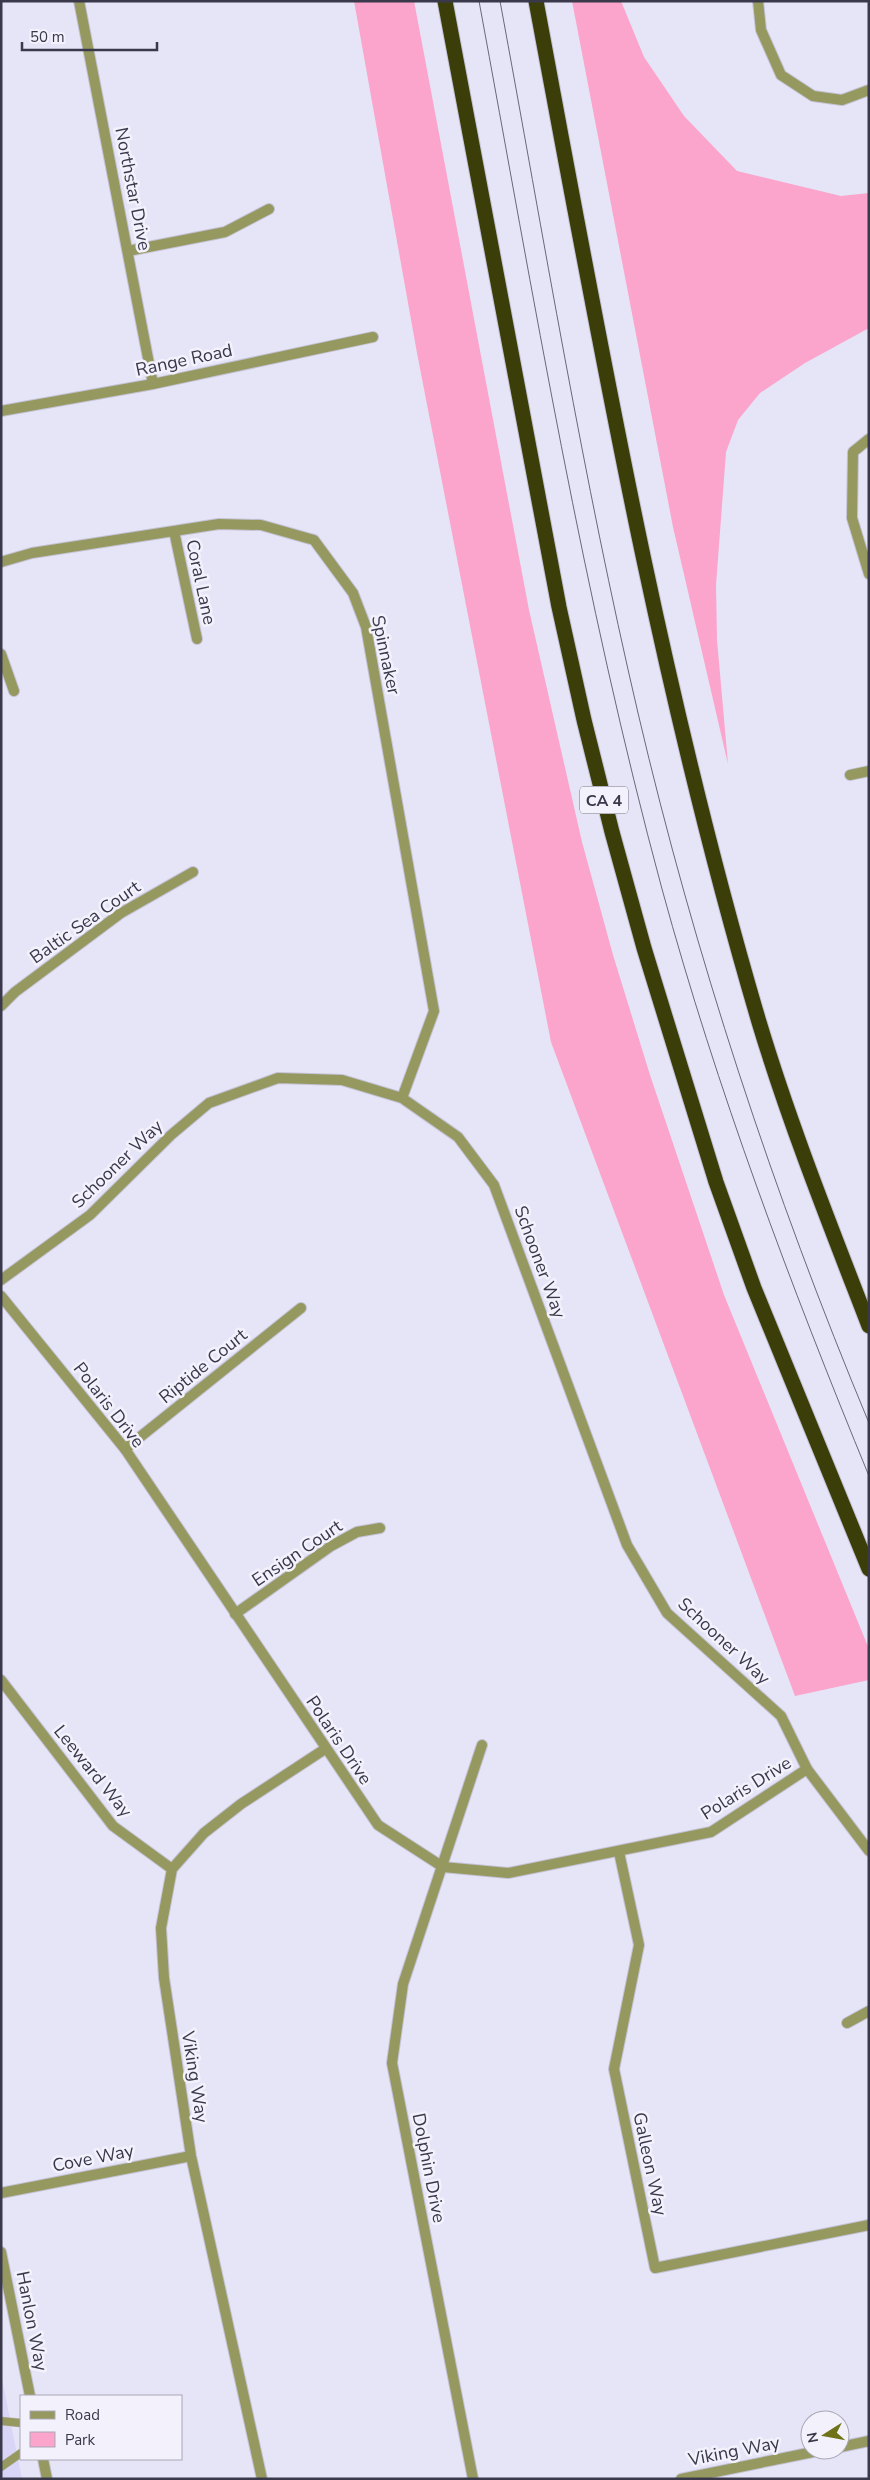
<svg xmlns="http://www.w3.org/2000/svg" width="870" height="2480" font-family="'Nunito Sans',sans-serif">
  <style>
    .built { fill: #d9d5f7 }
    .green { fill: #fba4cc }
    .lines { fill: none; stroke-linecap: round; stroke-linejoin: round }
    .service-casing { stroke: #c4c2d5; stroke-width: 9 }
    .minor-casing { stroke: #c4c2d5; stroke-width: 12 }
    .tertiary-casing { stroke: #c4c2d5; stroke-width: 12 }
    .motorway-casing { stroke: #c4c2d5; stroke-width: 17 }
    .service { stroke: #96995f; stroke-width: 8 }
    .minor { stroke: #96995f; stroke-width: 10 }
    .tertiary { stroke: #96995f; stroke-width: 10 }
    .motorway { stroke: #3c3e09; stroke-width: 15 }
    .tram { stroke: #69677a; stroke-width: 1 }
    .labels { text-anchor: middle; stroke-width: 5; stroke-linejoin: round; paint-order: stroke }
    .shield { fill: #f3f2fc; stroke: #727080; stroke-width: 1 }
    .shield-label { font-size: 16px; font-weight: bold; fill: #3a384b }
    .street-label { font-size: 18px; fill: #3a384b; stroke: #f3f2fc }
  </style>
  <rect width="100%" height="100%" fill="#e6e4f7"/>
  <!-- built -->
  <path class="built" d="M 1,2374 L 22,2479 L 1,2479 Z"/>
  <!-- green -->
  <path class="green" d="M 354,1 L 414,1 L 529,610 L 582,842 L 613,955 L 650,1075 L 724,1295 L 869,1649 L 869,1680 L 795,1696 L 551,1042 L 417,353 Z
    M 572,1 L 621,1 L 644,57 L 684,116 L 737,171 L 841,196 L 869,193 L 869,328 L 805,363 L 760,393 L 738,420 L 726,452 L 716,585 L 717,640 L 728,764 L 673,527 Z"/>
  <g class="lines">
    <!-- service casing -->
    <g class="service-casing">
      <path id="service" d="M 1,2421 L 21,2423
        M 1,2467 L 21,2453"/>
    </g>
    <!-- minor casing -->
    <g class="minor-casing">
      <path id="minor" d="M 79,1 L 153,384
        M 758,1 L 761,30 L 781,75 L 813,96 L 842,100 L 869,90
        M 128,251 L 225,232 L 269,209
        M 1,411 L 153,384 L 373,337
        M 869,439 L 853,452 L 852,518 L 869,574
        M 174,531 L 197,639
        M 1,562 L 32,553 L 219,524 L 261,525 L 314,540 L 353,593 L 366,627 L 434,1011 L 402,1098
        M 1,654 L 14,691
        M 850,775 L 869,771
        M 1,1006 L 15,992 L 121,913 L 193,872
        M 1,1280 L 90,1215 L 171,1135 L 209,1103 L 278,1078 L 342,1080 L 402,1098 L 458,1137 L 494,1185 L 627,1545 L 667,1613 L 781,1716 L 807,1769
        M 125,1449 L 301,1308
        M 235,1614 L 331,1546 L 357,1532 L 380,1528
        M 1,1680 L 113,1826 L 172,1869
        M 619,1852 L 639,1945 L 614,2069 L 655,2268 L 869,2225
        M 847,2023 L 869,2011
        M 1,2193 L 191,2156
        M 1,2252 L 30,2396
        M 840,2447 L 869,2441
        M 43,2459 L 47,2479
        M 262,2479 L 191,2156 L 164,1978 L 161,1928 L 172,1869 L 204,1833 L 241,1804 L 325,1749
        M 473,2479 L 392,2063 L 403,1984 L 482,1745
        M 681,2479 L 823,2450"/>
    </g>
    <!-- tertiary casing -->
    <g class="tertiary-casing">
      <path id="tertiary" d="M 1,1296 L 125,1449 L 378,1825 L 443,1867 L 508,1873 L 711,1832 L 807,1769 L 869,1851"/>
    </g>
    <!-- motorway casing -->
    <g class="motorway-casing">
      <path id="motorway" d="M 445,1 L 559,607 L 584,720 L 612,832 L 644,948 L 716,1182 L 754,1288 L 869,1569
        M 536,1 C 600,344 660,687 759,1022 C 790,1125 830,1225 869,1326"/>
    </g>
    <!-- service -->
    <use href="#service" class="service"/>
    <!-- minor -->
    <use href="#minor" class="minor"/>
    <!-- tertiary -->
    <use href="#tertiary" class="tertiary"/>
    <!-- motorway -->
    <use href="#motorway" class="motorway"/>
    <!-- tram -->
    <path class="tram" d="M 479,1 C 534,298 583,597 662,889 C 717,1090 790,1284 869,1476
      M 500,1 C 544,239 583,478 638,713 C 695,956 773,1193 869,1423"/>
  </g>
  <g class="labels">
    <!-- shield labels -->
    <rect class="shield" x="580" y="786.5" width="48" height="27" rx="4"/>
    <g class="shield-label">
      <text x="604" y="806">CA 4</text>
    </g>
    <!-- street labels -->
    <g class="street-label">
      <text transform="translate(133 189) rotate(79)" y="6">Northstar Drive</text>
      <text transform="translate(184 360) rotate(-12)" y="6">Range Road</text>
      <text transform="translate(201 582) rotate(78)" y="6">Coral Lane</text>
      <text transform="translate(386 655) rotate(78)" y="6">Spinnaker</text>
      <text transform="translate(85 922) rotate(-35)" y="6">Baltic Sea Court</text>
      <text transform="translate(117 1164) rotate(-44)" y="6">Schooner Way</text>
      <text transform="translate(540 1262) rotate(70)" y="6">Schooner Way</text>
      <text transform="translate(203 1366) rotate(-39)" y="6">Riptide Court</text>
      <text transform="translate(109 1405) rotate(52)" y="6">Polaris Drive</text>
      <text transform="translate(297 1553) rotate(-34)" y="6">Ensign Court</text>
      <text transform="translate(724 1641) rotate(43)" y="6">Schooner Way</text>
      <text transform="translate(339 1740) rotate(56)" y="6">Polaris Drive</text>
      <text transform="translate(93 1771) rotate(51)" y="6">Leeward Way</text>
      <text transform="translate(746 1788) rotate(-32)" y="6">Polaris Drive</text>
      <text transform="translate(195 2077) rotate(81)" y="6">Viking Way</text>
      <text transform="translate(93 2158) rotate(-11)" y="6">Cove Way</text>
      <text transform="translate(650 2164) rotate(78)" y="6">Galleon Way</text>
      <text transform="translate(429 2168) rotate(79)" y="6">Dolphin Drive</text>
      <text transform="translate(32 2321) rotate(79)" y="6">Hanlon Way</text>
      <text transform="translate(734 2451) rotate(-11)" y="6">Viking Way</text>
    </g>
  </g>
  <!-- border -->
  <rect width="870" height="2480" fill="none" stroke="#3a384b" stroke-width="5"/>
  <!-- legend -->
  <rect x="20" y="2395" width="162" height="65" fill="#f3f2fc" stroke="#a9a8b5"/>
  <rect x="30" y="2411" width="25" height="8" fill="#96995f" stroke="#a9a8b5"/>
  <text x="65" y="2420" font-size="15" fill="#3a384b">Road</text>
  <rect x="30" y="2432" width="25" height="15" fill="#fba4cc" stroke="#a9a8b5"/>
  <text x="65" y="2445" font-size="15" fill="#3a384b">Park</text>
  <!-- north arrow -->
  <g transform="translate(825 2435) rotate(259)"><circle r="24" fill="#f3f2fc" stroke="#a9a8b5"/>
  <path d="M0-4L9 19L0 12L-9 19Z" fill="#707217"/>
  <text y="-8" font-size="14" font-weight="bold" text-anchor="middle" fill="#3a384b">N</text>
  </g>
  <!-- scale -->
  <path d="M22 42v8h135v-8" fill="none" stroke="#3a384b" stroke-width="2.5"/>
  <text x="30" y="42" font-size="15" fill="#3a384b" stroke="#f3f2fc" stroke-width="4" paint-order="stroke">50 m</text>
</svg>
